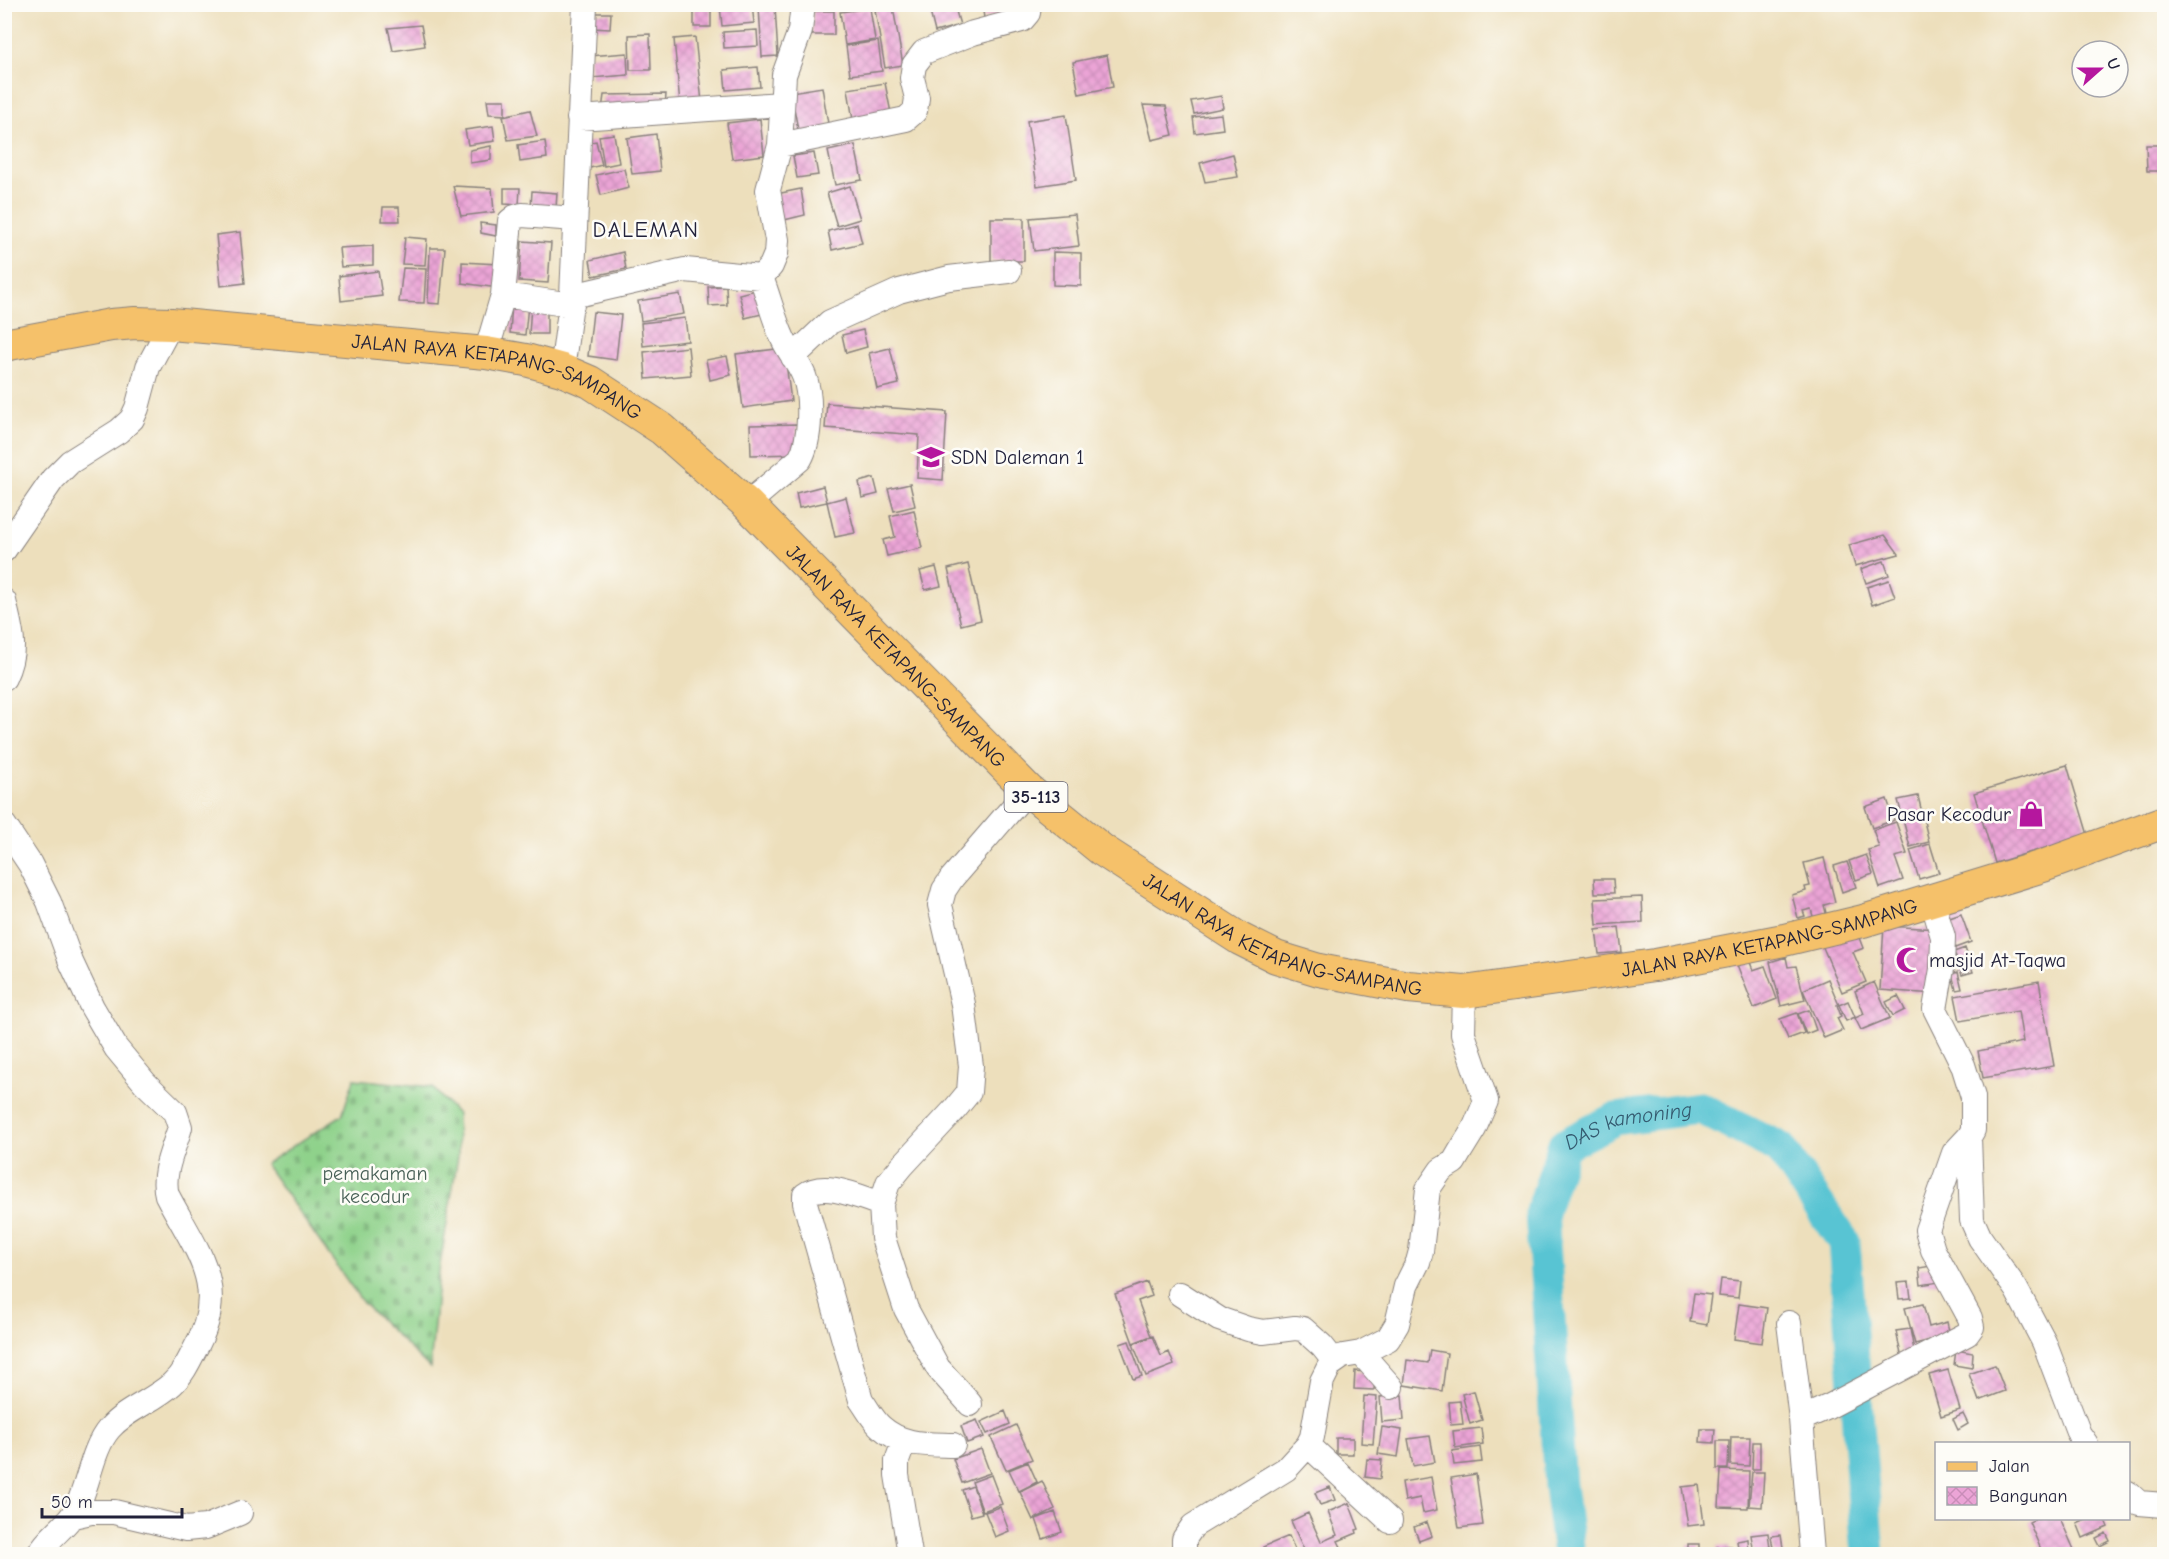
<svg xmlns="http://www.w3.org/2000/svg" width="2169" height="1559" font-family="'Comic Neue',sans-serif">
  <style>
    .cemetery { fill: url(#cemetery-stones); stroke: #587a63; stroke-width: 1.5 }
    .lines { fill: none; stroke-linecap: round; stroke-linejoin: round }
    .river { stroke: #59c4d3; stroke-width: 33 }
    .building { fill: url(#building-cross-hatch) }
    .minor-casing { stroke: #88807c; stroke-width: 26 }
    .major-casing { stroke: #88807c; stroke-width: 34 }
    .minor { stroke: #fff; stroke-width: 24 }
    .major { stroke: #f5c16b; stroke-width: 32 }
    .labels { text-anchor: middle; stroke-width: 5; stroke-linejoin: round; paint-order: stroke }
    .shield { fill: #fdfcf7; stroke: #646373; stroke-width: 1.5 }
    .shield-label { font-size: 18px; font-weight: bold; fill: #22223b }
    .street-label { font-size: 20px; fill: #22223b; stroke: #fdfcf7 }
    .poi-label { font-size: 20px; fill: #22223b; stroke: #fdfcf7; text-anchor: start }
    .park-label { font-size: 20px; fill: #486057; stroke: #fdfcf7 }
    .water-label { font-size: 21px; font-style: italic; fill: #355b70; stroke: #fdfcf7 }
    .quarter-label { font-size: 22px; letter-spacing: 1.5px; fill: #22223b; stroke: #fdfcf7 }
  </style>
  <defs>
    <pattern id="cemetery-stones" width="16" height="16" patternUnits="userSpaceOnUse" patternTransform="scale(1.5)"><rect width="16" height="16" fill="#8fd28b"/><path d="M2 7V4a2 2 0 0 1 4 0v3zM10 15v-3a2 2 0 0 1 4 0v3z" fill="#7bb479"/></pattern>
    <pattern id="building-cross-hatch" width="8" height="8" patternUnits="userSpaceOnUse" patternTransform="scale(1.5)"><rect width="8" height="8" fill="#eba4d6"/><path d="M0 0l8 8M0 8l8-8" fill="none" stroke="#c98db9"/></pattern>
  </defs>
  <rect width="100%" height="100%" fill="#fdfcf7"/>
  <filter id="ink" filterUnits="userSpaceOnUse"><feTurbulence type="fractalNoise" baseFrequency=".0167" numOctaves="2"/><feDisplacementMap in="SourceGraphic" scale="12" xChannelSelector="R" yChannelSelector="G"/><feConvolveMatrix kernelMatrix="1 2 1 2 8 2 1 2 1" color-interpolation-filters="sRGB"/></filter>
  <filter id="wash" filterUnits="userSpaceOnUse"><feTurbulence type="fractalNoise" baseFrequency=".008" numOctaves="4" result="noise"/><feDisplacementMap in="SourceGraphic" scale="24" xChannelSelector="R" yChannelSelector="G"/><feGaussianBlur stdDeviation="1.35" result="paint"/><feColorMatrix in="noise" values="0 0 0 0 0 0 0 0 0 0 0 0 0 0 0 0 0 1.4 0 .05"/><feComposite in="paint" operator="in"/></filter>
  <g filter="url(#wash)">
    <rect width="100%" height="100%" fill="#eddfbc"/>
    <!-- cemetery -->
    <path class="cemetery" d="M 354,1079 L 432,1087 L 457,1114 L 458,1156 L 439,1271 L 430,1368 L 363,1303 L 265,1164 L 342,1115 Z"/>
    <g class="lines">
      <!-- river -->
      <path class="river" id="s1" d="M 1569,1554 L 1560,1486 L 1542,1212 L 1564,1145 L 1615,1119 L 1700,1108 L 1780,1148 L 1844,1242 L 1868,1554"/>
    </g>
    <g id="blocks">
      <!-- building -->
      <path class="building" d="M 734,4 L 752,4 L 754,23 L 722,26 L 720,6 Z
        M 928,4 L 954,4 L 960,25 L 935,32 Z
        M 982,4 L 1017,4 L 1018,11 L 984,18 Z
        M 775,6 L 778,56 L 762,57 L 759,7 Z
        M 893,7 L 903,65 L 885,68 L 875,10 Z
        M 694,8 L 711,8 L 711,27 L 694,27 Z
        M 870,8 L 875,40 L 845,45 L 840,12 Z
        M 813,11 L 834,11 L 834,35 L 812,35 Z
        M 592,13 L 611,13 L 610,29 L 592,28 Z
        M 421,25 L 425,46 L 393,51 L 388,28 Z
        M 757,30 L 758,46 L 724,48 L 723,32 Z
        M 650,34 L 651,70 L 630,70 L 629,35 Z
        M 695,37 L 702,102 L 680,104 L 674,39 Z
        M 878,41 L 882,71 L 850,75 L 846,46 Z
        M 627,53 L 628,75 L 591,78 L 589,56 Z
        M 1107,55 L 1113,87 L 1079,94 L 1073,62 Z
        M 758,67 L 760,87 L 726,90 L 724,70 Z
        M 885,83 L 891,113 L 853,120 L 848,89 Z
        M 822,87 L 829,130 L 799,135 L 791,92 Z
        M 666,94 L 665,107 L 602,110 L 604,95 Z
        M 1221,96 L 1223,108 L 1194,114 L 1191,101 Z
        M 487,100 L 505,100 L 505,115 L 489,114 Z
        M 1143,105 L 1166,106 L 1173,135 L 1152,140 Z
        M 530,110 L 537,136 L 508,140 L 503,116 Z
        M 1221,114 L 1223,129 L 1195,133 L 1193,117 Z
        M 1066,115 L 1076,180 L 1037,186 L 1027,121 Z
        M 760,119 L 764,155 L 732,159 L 727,123 Z
        M 493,126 L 495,141 L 468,145 L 465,130 Z
        M 614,134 L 619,163 L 604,166 L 599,136 Z
        M 656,134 L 660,171 L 632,174 L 627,138 Z
        M 545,141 L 547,158 L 520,162 L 518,145 Z
        M 596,141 L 602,165 L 590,168 L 585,143 Z
        M 855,145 L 862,180 L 835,185 L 828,151 Z
        M 2146,145 L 2164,145 L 2164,171 L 2147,171 Z
        M 491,146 L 491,160 L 470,163 L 470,150 Z
        M 814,153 L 818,175 L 797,178 L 793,156 Z
        M 1233,154 L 1238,177 L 1205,182 L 1200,163 Z
        M 624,169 L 629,188 L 601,195 L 596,175 Z
        M 453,186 L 492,188 L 494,212 L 461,216 Z
        M 850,186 L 860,219 L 837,226 L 827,193 Z
        M 504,188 L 520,188 L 519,205 L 504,204 Z
        M 801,189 L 805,215 L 780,221 L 776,194 Z
        M 532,191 L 557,193 L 556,209 L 531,207 Z
        M 383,207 L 399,207 L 400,221 L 382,221 Z
        M 1075,214 L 1079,246 L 1034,251 L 1030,218 Z
        M 991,218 L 1024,218 L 1024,261 L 991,261 Z
        M 480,223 L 496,225 L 496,236 L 481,233 Z
        M 857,224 L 862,243 L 832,250 L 828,231 Z
        M 240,232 L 245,283 L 221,286 L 216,235 Z
        M 405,237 L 427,239 L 425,265 L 402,264 Z
        M 522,241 L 551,243 L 548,283 L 519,281 Z
        M 373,246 L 373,265 L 341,267 L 339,248 Z
        M 430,248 L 445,248 L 440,304 L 428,303 Z
        M 623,252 L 626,269 L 593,276 L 590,260 Z
        M 1053,252 L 1081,253 L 1081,286 L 1053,285 Z
        M 462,262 L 498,264 L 498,288 L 462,283 Z
        M 403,268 L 426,269 L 424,303 L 399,302 Z
        M 378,271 L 382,296 L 341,301 L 339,276 Z
        M 726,286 L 727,305 L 709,306 L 708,287 Z
        M 756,290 L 762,314 L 745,318 L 739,294 Z
        M 680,294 L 684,314 L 641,321 L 638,301 Z
        M 512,303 L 528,305 L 525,335 L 510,333 Z
        M 531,305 L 547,305 L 547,334 L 529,334 Z
        M 593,312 L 621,315 L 616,360 L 588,356 Z
        M 685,318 L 688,341 L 643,346 L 641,323 Z
        M 863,330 L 867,347 L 846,353 L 842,335 Z
        M 688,347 L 691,375 L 646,379 L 644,352 Z
        M 784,348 L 791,401 L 743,408 L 736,354 Z
        M 890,348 L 899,384 L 877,389 L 869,353 Z
        M 727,356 L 731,375 L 710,380 L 706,360 Z
        M 827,403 L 947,412 L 943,480 L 917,478 L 919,435 L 825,428 Z
        M 797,424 L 798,454 L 751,455 L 750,425 Z
        M 874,478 L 878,494 L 862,498 L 859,482 Z
        M 910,484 L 915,506 L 894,511 L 888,489 Z
        M 823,486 L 827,502 L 799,508 L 796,493 Z
        M 846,497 L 855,533 L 835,537 L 827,502 Z
        M 914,510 L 922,548 L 887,556 L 883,540 L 895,537 L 890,516 Z
        M 1885,535 L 1899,554 L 1855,566 L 1849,545 Z
        M 1884,561 L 1889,575 L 1866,583 L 1861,569 Z
        M 968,564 L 981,620 L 961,625 L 948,569 Z
        M 936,567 L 941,586 L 925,590 L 920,571 Z
        M 1889,580 L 1895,597 L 1872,605 L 1867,587 Z
        M 2067,765 L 2088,835 L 1995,863 L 1974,793 Z
        M 1918,796 L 1929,842 L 1910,847 L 1898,800 Z
        M 1887,799 L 1894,820 L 1872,828 L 1865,807 Z
        M 1896,822 L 1907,854 L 1895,857 L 1903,880 L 1880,888 L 1868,850 L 1879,847 L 1873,830 Z
        M 1930,844 L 1939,873 L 1919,879 L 1910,850 Z
        M 1866,855 L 1873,874 L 1856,880 L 1849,861 Z
        M 1824,858 L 1835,902 L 1824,905 L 1827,917 L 1814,920 L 1811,909 L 1803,911 L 1805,916 L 1798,918 L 1792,895 L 1806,891 L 1805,887 L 1810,886 L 1804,863 Z
        M 1847,862 L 1856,887 L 1842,892 L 1834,866 Z
        M 1594,879 L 1613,879 L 1614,893 L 1595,893 Z
        M 1642,897 L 1643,922 L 1597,925 L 1595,899 Z
        M 1961,914 L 1971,942 L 1955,948 L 1944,920 Z
        M 1884,926 L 1939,929 L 1935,994 L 1880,990 Z
        M 1619,927 L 1622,952 L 1599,954 L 1596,930 Z
        M 1857,930 L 1864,948 L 1853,952 L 1866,982 L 1842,992 L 1822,945 Z
        M 1965,948 L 1973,972 L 1962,975 L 1954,952 Z
        M 1748,957 L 1753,970 L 1765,966 L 1777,999 L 1754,1008 L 1736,962 Z
        M 1786,957 L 1788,967 L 1796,966 L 1805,1000 L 1781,1006 L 1770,962 Z
        M 1958,972 L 1962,989 L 1956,990 L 1952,974 Z
        M 1828,979 L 1839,1005 L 1837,1005 L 1841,1016 L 1837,1018 L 1843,1030 L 1824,1038 L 1803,990 Z
        M 2039,981 L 2054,1066 L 1983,1078 L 1978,1051 L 2023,1042 L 2018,1011 L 1960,1021 L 1955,996 Z
        M 1874,982 L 1890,1018 L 1861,1030 L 1855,1018 L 1864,1014 L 1855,991 Z
        M 1898,996 L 1905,1010 L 1893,1016 L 1886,1002 Z
        M 1848,1001 L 1855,1017 L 1846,1021 L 1839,1005 Z
        M 1809,1010 L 1816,1030 L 1806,1034 L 1798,1014 Z
        M 1797,1013 L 1804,1033 L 1788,1039 L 1780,1019 Z
        M 1937,1265 L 1940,1282 L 1921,1285 L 1919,1268 Z
        M 1721,1279 L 1740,1281 L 1738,1298 L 1719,1296 Z
        M 1147,1282 L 1152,1296 L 1138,1301 L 1151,1336 L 1133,1343 L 1115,1294 Z
        M 1909,1282 L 1911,1298 L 1899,1299 L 1897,1283 Z
        M 1694,1293 L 1711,1295 L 1707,1325 L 1690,1322 Z
        M 1739,1304 L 1767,1308 L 1762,1343 L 1734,1339 Z
        M 1923,1304 L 1929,1327 L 1947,1322 L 1950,1335 L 1915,1344 L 1905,1308 Z
        M 1910,1329 L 1915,1356 L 1902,1359 L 1896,1331 Z
        M 1153,1336 L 1161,1356 L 1169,1352 L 1174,1365 L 1146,1376 L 1133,1344 Z
        M 1129,1341 L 1142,1376 L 1133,1379 L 1120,1344 Z
        M 1430,1350 L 1447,1353 L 1442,1391 L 1404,1385 L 1407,1360 L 1428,1363 Z
        M 1956,1350 L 1973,1353 L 1972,1368 L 1954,1365 Z
        M 1995,1365 L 2005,1391 L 1979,1401 L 1969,1374 Z
        M 1948,1370 L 1960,1410 L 1941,1416 L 1929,1375 Z
        M 1355,1371 L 1375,1373 L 1374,1390 L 1354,1389 Z
        M 1474,1391 L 1482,1420 L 1470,1424 L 1462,1394 Z
        M 1402,1395 L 1404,1420 L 1382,1422 L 1380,1397 Z
        M 1364,1396 L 1377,1397 L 1373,1444 L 1361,1443 Z
        M 1460,1401 L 1463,1424 L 1451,1425 L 1449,1402 Z
        M 1005,1411 L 1010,1424 L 987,1434 L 981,1422 Z
        M 1963,1414 L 1968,1424 L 1958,1430 L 1953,1419 Z
        M 977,1420 L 984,1437 L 967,1443 L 961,1426 Z
        M 1016,1425 L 1032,1459 L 1006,1470 L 991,1437 Z
        M 1382,1427 L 1402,1430 L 1398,1457 L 1378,1454 Z
        M 1481,1428 L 1483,1444 L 1455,1448 L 1453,1431 Z
        M 1701,1429 L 1715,1429 L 1714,1443 L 1700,1442 Z
        M 1430,1436 L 1435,1462 L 1413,1466 L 1408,1439 Z
        M 1731,1437 L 1750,1437 L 1749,1466 L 1730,1465 Z
        M 1336,1438 L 1353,1438 L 1353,1454 L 1336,1454 Z
        M 1717,1441 L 1729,1441 L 1728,1469 L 1717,1469 Z
        M 1753,1442 L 1760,1442 L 1760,1469 L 1752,1469 Z
        M 1480,1447 L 1482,1462 L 1454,1465 L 1452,1451 Z
        M 981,1449 L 990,1473 L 962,1483 L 953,1459 Z
        M 1367,1459 L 1382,1460 L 1380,1479 L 1365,1477 Z
        M 1028,1462 L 1037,1482 L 1019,1491 L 1009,1470 Z
        M 1721,1470 L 1749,1471 L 1748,1508 L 1719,1507 Z
        M 1752,1472 L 1764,1472 L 1762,1507 L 1749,1506 Z
        M 1476,1474 L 1483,1525 L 1459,1528 L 1451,1478 Z
        M 991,1475 L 1002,1504 L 983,1511 L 972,1482 Z
        M 1431,1477 L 1437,1510 L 1423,1513 L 1420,1498 L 1405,1501 L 1402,1482 Z
        M 1042,1481 L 1055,1509 L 1033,1520 L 1020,1492 Z
        M 1699,1485 L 1704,1524 L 1688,1526 L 1682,1487 Z
        M 973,1486 L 982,1513 L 971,1516 L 962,1490 Z
        M 1330,1487 L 1335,1500 L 1320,1505 L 1315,1493 Z
        M 1349,1503 L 1359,1529 L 1356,1530 L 1357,1533 L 1338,1541 L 1341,1547 L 1327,1554 L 1306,1554 L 1291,1521 L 1308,1513 L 1321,1542 L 1337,1535 L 1328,1512 Z
        M 1000,1507 L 1009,1531 L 995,1537 L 985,1512 Z
        M 1055,1512 L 1062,1532 L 1043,1539 L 1036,1519 Z
        M 2037,1518 L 2060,1518 L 2076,1554 L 2043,1554 L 2029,1522 Z
        M 2088,1518 L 2104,1518 L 2108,1527 L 2083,1538 L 2077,1523 Z
        M 1427,1522 L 1432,1536 L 1419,1541 L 1414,1527 Z
        M 1768,1533 L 1771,1554 L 1754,1554 L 1751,1535 Z
        M 2106,1533 L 2110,1541 L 2100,1546 L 2096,1538 Z
        M 1781,1535 L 1784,1554 L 1774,1554 L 1771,1536 Z
        M 1289,1536 L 1297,1554 L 1266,1554 L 1263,1547 Z
        M 1748,1539 L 1749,1554 L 1739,1554 L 1737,1541 Z
        M 1688,1544 L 1699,1544 L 1699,1554 L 1688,1554 Z
        M 1730,1546 L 1731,1554 L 1718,1554 L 1717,1547 Z"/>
    </g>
  </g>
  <g filter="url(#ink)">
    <use href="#blocks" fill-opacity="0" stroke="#88807c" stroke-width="1.5"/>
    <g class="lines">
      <!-- minor casing -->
      <g class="minor-casing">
        <path id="minor" d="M 579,118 L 782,104
          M 780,145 L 906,119 L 915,111 L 917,98 L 912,78 L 914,65 L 924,52 L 973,33 L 1022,20 L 1028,13 L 1029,4
          M 503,295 L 572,305
          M 572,296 L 685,270 L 761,277
          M 486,353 L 503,295 L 510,221 L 515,217 L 522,215 L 575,219
          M 793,357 L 830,322 L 899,291 L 949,278 L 1009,271
          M 562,370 L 572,296 L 585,4
          M 747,504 L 800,459 C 811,440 812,396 804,376 C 799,363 789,352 783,339 C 774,320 769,298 761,277 L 771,266 L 776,254 L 777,240 L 768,190 L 780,145 L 784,75 L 800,31 L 803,4
          M 4,550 L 53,479 L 70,462 L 119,431 L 132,419 L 137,408 L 148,367 L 171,324
          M 4,601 C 11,632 18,648 4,678
          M 4,825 L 30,864 L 49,902 L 71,962 L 92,1007 L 116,1048 L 145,1083 L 175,1112 L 180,1127 C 174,1149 161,1173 167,1195 C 196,1251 231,1287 194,1351 C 188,1363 182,1375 172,1384 C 153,1401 125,1410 109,1429 C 91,1450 88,1490 74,1513 C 65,1528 48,1537 39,1554
          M 1932,900 L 1943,937 L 1942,969 L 1935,1009 L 1963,1065 L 1973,1097 L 1973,1130 L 1969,1137 L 1972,1220 L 1980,1238 L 2016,1289 L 2044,1342 L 2079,1434 L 2086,1444
          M 881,1204 C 859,1197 824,1180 805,1195 L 805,1203 L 861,1400 C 867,1408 873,1420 881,1427 C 902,1446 927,1444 953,1445
          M 1180,1294 L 1219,1319 L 1248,1329 L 1263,1332 L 1295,1328 L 1303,1329 L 1322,1346 L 1334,1361
          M 1789,1323 L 1801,1419
          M 1361,1353 L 1391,1387
          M 970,1404 L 938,1368 L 906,1309 L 883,1238 L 881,1204 L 888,1183 L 902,1166 L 955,1109 L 969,1092 L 971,1066 L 963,1004 L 940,905 L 944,890 L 952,878 L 1028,790
          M 904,1442 L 897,1461 L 897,1475 L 910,1554
          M 1308,1445 L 1390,1521
          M 2128,1493 L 2139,1503 L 2164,1505
          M 73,1516 L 91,1512 L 114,1512 L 186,1529 L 206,1527 L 240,1513
          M 1184,1554 L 1184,1539 L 1193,1526 L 1286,1469 L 1308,1445 L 1312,1437 L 1322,1381 L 1330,1365 L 1343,1356 L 1361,1353 L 1388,1339 L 1397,1324 L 1406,1286 L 1418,1262 L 1421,1251 L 1428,1189 L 1441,1170 L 1454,1162 L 1461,1150 L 1474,1129 L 1486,1101 L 1463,1034 L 1464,992
          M 1812,1554 L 1801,1419 L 1828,1407 L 1967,1334 L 1972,1327 L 1970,1318 L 1933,1250 L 1927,1230 L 1954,1153 L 1969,1137"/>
      </g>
      <!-- major casing -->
      <g class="major-casing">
        <g id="major">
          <path id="s2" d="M 4,345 L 111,325 L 135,323 L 171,324 L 486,353 L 526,360 L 562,370 L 590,382 L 662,429 L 747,504 L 1028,790 L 1102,850 L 1240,939 L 1276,957 L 1319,970 L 1408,987 L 1464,992 L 1655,965 L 1784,940 L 1863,921 L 2043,866 L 2164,822"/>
        </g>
      </g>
      <!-- minor -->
      <use href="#minor" class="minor"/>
      <!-- major -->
      <use href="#major" class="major"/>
    </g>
  </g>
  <!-- icons -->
  <defs>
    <g id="school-bare" transform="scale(2.07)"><path d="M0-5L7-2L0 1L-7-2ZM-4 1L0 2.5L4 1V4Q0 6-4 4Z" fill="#b5179e" stroke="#fdfcf7" stroke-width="2.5" paint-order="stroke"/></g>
    <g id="shop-bare" transform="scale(2.07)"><path d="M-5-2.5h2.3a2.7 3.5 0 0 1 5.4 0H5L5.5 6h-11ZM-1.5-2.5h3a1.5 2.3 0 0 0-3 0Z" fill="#b5179e" stroke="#fdfcf7" stroke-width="2.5" paint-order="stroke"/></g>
    <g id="mosque-bare" transform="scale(2.07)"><path d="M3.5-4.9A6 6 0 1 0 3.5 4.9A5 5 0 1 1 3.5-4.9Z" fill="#b5179e" stroke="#fdfcf7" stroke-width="2.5" paint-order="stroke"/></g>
  </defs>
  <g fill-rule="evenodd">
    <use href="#school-bare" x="931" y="457"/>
    <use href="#shop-bare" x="2031" y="814"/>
    <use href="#mosque-bare" x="1909" y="960"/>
  </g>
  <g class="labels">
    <!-- shield labels -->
    <rect class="shield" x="1004.5" y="782" width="63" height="30" rx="4.5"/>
    <g class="shield-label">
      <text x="1036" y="803">35-113</text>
    </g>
    <!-- street labels -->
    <g class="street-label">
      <text dy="7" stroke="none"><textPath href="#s2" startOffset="502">JALAN RAYA KETAPANG-SAMPANG</textPath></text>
      <text dy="7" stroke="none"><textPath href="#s2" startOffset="1006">JALAN RAYA KETAPANG-SAMPANG</textPath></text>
      <text dy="7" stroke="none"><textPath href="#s2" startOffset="1492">JALAN RAYA KETAPANG-SAMPANG</textPath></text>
      <text dy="7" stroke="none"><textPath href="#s2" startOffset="1996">JALAN RAYA KETAPANG-SAMPANG</textPath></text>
    </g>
    <!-- poi labels -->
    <g class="poi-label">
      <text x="951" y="464">SDN Daleman 1</text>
      <text x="2011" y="821" text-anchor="end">Pasar Kecodur</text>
      <text x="1929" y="967">masjid At-Taqwa</text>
    </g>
    <!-- park labels -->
    <g class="park-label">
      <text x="375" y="1180">pemakaman<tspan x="375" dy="23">kecodur</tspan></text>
    </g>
    <!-- water labels -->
    <g class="water-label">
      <text dy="7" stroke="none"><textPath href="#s1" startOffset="482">DAS kamoning</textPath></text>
    </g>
    <!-- quarter labels -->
    <g class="quarter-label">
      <text x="646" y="237">DALEMAN</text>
    </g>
  </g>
  <!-- margin -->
  <rect width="2169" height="1559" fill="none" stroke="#fdfcf7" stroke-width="24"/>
  <!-- legend -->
  <rect x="1935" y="1442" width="195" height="78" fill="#fdfcf7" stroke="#a5a5ac" stroke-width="1.5"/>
  <rect x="1947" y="1462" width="30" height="9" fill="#f5c16b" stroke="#a5a5ac" stroke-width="1.5"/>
  <text x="1989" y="1472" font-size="18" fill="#22223b">Jalan</text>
  <rect x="1947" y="1487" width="30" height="18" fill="url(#building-cross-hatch)" stroke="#a5a5ac" stroke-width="1.5"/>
  <text x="1989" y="1502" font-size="18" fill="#22223b">Bangunan</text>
  <!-- north arrow -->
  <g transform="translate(2100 69) rotate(69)"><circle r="28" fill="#fdfcf7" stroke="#a5a5ac" stroke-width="1.5"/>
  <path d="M0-4.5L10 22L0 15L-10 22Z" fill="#b5179e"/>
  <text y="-9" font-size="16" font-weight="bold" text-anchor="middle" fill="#22223b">U</text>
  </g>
  <!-- scale -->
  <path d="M42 1508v9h140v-9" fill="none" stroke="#22223b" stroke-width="3"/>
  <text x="51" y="1508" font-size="18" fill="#22223b" stroke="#fdfcf7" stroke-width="4.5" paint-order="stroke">50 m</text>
</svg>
